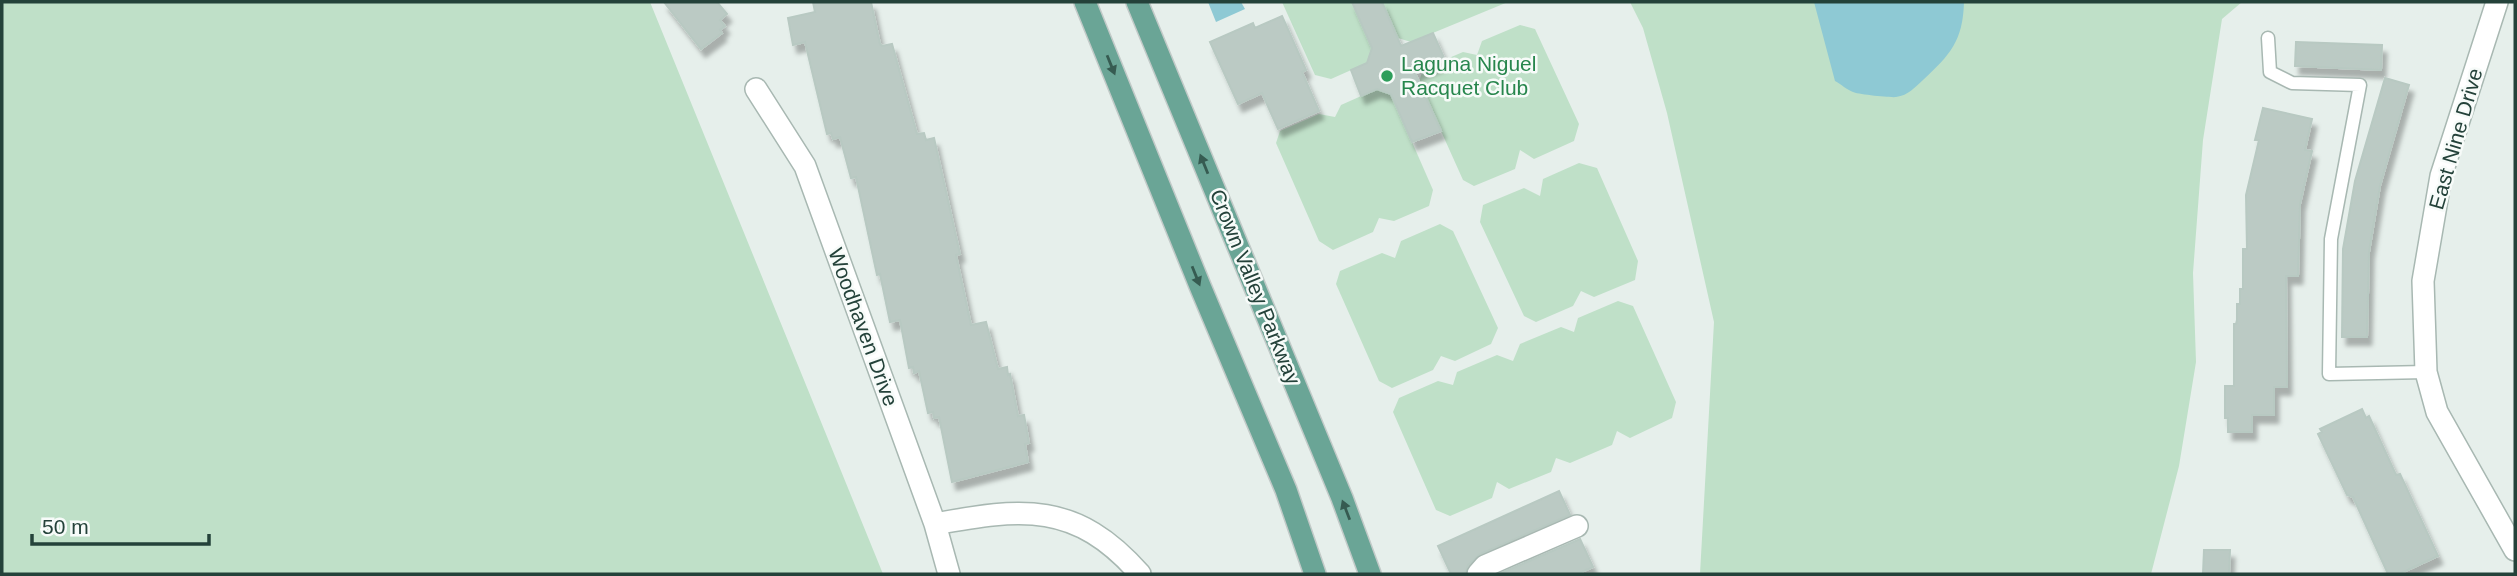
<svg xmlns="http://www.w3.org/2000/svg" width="2517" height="576" font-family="Helvetica,sans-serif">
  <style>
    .green { fill: #bfe0c8 }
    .water { fill: #8ec9d4 }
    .building { fill: #bbcac4; stroke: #b8c9c2; stroke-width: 2; filter: url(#shadow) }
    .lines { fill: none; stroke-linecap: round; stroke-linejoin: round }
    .service-casing { stroke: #a8b8b2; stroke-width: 15 }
    .minor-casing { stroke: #a8b8b2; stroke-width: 24 }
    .primary-casing { stroke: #c2cac8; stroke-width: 24 }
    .service { stroke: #fff; stroke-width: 12 }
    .minor { stroke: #fff; stroke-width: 21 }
    .primary { stroke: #6aa596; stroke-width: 21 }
    .oneway { fill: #365b51 }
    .leisure-dot { fill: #2e9e5b; stroke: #f7fbf9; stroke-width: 2.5 }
    .labels { text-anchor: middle; stroke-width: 5; stroke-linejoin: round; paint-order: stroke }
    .leisure-label { font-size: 21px; fill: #27864d; stroke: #f7fbf9; text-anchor: start }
    .street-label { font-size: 21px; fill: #24423a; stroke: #f7fbf9 }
  </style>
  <defs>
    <filter id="shadow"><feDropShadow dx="4.5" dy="8" stdDeviation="2" flood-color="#0004"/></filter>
  </defs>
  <rect width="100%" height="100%" fill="#e6efeb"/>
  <!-- green -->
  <path class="green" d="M 2,2 L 650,2 L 883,574 L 2,574 Z
    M 1282,2 L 1352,2 L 1372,48 L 1367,63 L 1331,79 L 1315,75 Z
    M 1382,2 L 1508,2 L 1411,42 L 1398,38 Z
    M 1630,2 L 2242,2 L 2222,19 L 2203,140 L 2193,273 L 2196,362 L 2179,466 L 2151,574 L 1700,574 L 1714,322 L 1667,113 L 1643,28 Z
    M 1520,25 L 1535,29 L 1579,124 L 1574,141 L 1534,159 L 1520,150 L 1515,169 L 1474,186 L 1463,180 L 1419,82 L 1423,69 L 1463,52 L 1477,55 L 1482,41 Z
    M 1377,89 L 1391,94 L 1433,190 L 1429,206 L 1394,221 L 1379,218 L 1373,232 L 1333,250 L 1319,241 L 1276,143 L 1280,131 L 1319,114 L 1335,117 L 1341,105 Z
    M 1579,163 L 1597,168 L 1638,261 L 1635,280 L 1594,297 L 1581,291 L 1573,306 L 1536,322 L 1524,316 L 1480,222 L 1483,205 L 1524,188 L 1540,196 L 1543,179 Z
    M 1440,224 L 1453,231 L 1498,328 L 1491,344 L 1455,361 L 1441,356 L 1433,370 L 1392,388 L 1379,381 L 1336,284 L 1340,271 L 1382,253 L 1395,258 L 1401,241 Z
    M 1618,301 L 1633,306 L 1676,402 L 1672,418 L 1630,438 L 1617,431 L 1612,445 L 1570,463 L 1556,458 L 1551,472 L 1509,489 L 1497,482 L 1492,498 L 1450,516 L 1436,510 L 1393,412 L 1399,398 L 1438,381 L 1453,385 L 1457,372 L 1497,355 L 1513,361 L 1520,344 L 1561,327 L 1574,332 L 1578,318 Z"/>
  <!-- water -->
  <path class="water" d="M 1208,2 L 1241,2 L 1245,9 L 1216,22 Z
    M 1814,2 L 1964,2 C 1963,41 1950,55 1923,80 C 1914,88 1909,95 1896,97 C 1892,98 1856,94 1853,92 C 1847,90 1841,84 1835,81 Z"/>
  <!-- building -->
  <path class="building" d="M 664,2 L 717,2 L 727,14 L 720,20 L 725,26 L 720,30 L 722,33 L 701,49 Z
    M 813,2 L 871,2 L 880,44 L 882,46 L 892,44 L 917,134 L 924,133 L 926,140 L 934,138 L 960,254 L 956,255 L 971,325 L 986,322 L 998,369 L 1007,367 L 1008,375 L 1010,374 L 1018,416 L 1024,415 L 1029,443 L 1025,444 L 1028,462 L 952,482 L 939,417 L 934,418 L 933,412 L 928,413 L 919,371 L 914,373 L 913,367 L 909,368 L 900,320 L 890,322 L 880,274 L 877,275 L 856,177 L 851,178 L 840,137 L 833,139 L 831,133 L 827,134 L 805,42 L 793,45 L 788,18 L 815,12 Z
    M 1352,2 L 1382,2 L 1401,46 L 1433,33 L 1445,60 L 1415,73 L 1441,131 L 1412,142 L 1391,94 L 1377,89 L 1361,96 L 1351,70 L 1367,63 L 1372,48 Z
    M 1282,16 L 1306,70 L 1302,72 L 1319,111 L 1278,129 L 1262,93 L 1238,104 L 1210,42 L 1253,23 L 1255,28 Z
    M 2296,42 L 2382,45 L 2381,70 L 2295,66 Z
    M 2385,78 L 2409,85 L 2380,186 L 2369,252 L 2367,337 L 2342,337 L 2343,249 L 2355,181 Z
    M 2263,108 L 2312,119 L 2305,150 L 2312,151 L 2300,204 L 2298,276 L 2286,276 L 2287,387 L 2274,387 L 2274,415 L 2252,415 L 2252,432 L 2228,432 L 2228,418 L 2225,418 L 2225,386 L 2234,386 L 2234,324 L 2236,324 L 2237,320 L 2237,304 L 2240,304 L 2240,289 L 2243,289 L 2243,249 L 2247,249 L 2246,195 L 2259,140 L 2255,140 Z
    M 2362,409 L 2366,418 L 2369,416 L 2396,475 L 2400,474 L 2438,556 L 2399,574 L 2388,574 L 2353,497 L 2347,495 L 2318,434 L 2322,432 L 2320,429 Z
    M 1559,491 L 1570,515 L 1480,554 L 1468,565 L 1465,574 L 1451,574 L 1438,546 Z
    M 1580,539 L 1593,567 L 1577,574 L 1499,574 Z
    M 2204,550 L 2230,550 L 2229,574 L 2203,574 Z"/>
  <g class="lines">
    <!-- service casing -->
    <g class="service-casing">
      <path id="service" d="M 2268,38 L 2270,72 L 2292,83 L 2360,85 L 2331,239 L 2329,374 L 2426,372"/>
    </g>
    <!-- minor casing -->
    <g class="minor-casing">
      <path id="minor" d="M 2497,2 L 2441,176 L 2423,281 L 2426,372 L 2437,412 L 2515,550
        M 756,89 L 805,166 L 935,524 L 949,574
        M 935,524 C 1022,508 1076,501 1140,574
        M 1478,574 L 1485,566 L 1577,526"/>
    </g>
    <!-- primary casing -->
    <g class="primary-casing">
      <path id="primary" d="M 1085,2 L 1200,286 L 1286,490 L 1315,574
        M 1137,2 L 1342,498 L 1370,574"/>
    </g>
    <!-- service -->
    <use href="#service" class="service"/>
    <!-- minor -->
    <use href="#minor" class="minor"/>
    <!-- primary -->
    <use href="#primary" class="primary"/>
  </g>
  <!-- one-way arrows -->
  <defs><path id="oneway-solid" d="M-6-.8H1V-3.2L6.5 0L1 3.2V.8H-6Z" transform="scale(1.75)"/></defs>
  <g class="oneway">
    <use href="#oneway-solid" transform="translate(1111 65) rotate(68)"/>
    <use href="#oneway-solid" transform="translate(1204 164) rotate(-112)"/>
    <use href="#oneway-solid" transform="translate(1196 276) rotate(68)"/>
    <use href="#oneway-solid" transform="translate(1346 510) rotate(-111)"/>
  </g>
  <!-- markers -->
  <circle class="leisure-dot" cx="1387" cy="76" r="7"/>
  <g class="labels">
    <!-- leisure labels -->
    <g class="leisure-label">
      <text x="1401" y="71">Laguna Niguel<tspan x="1401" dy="24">Racquet Club</tspan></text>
    </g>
    <!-- street labels -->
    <g class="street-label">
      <text transform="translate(2456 139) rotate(-74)" y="7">East Nine Drive</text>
      <text transform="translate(1255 287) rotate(68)" y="7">Crown Valley Parkway</text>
      <text transform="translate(863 327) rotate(70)" y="7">Woodhaven Drive</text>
    </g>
  </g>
  <!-- border -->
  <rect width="2517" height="576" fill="none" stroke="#24423a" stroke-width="7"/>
  <!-- scale -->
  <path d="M32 534v10h177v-10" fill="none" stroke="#24423a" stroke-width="3.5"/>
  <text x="42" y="534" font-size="21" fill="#24423a" stroke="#f7fbf9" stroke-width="5" paint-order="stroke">50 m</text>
</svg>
